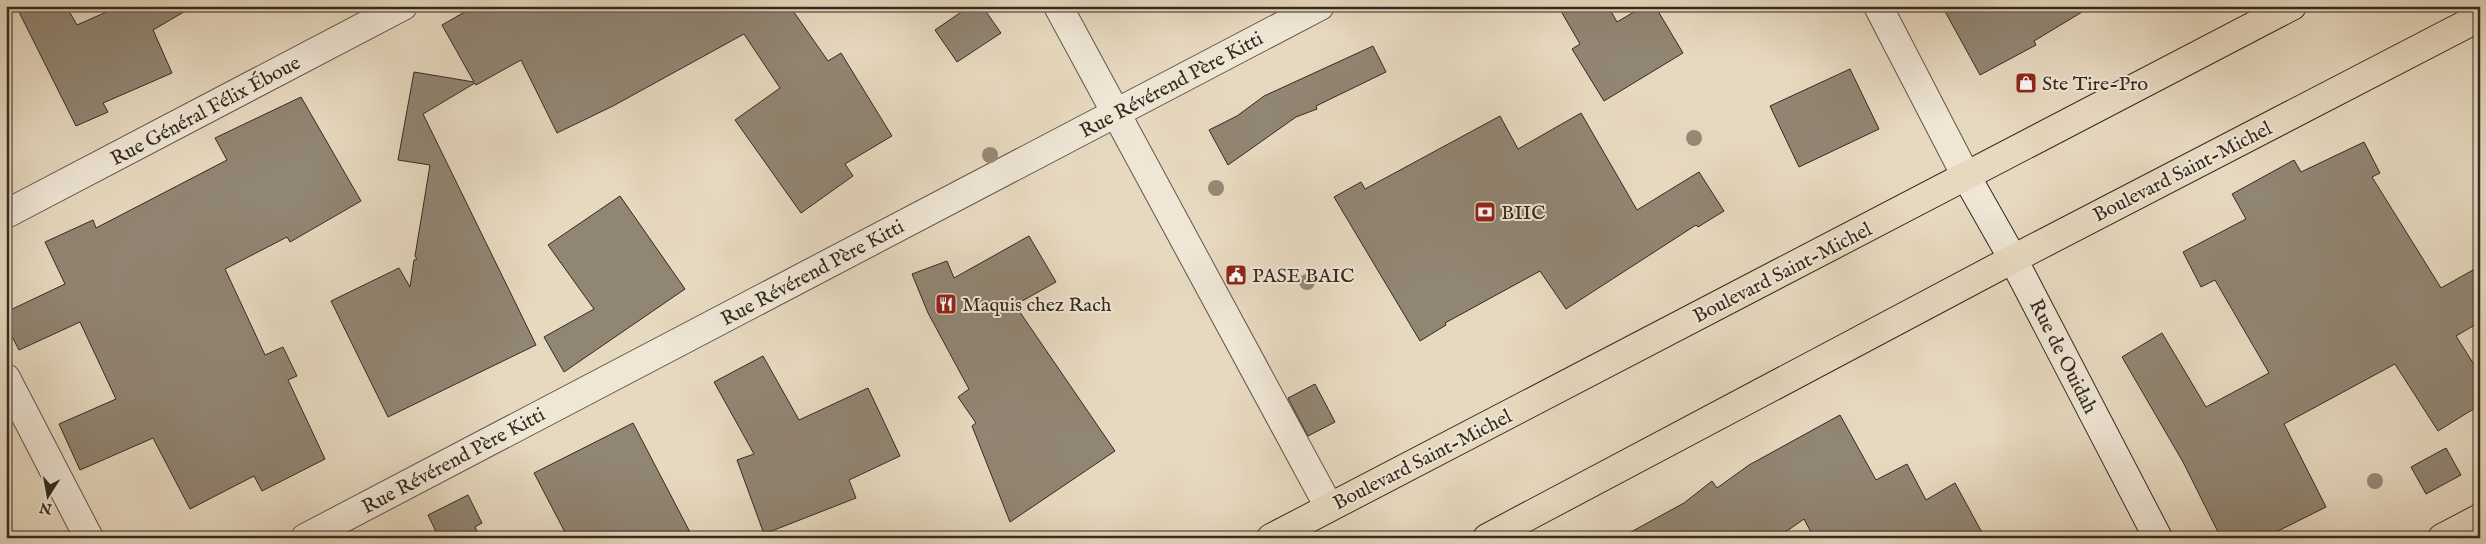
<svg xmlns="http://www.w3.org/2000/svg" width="2486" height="544" font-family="'IM FELL English',serif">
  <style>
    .building { fill: #918573; stroke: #342b1f }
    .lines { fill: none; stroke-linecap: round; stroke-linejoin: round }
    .minor-casing { stroke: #615647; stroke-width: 30 }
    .tertiary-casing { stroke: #615647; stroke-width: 30 }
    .secondary-casing { stroke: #342b1f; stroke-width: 30 }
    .primary-casing { stroke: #342b1f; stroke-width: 30 }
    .minor { stroke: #efe6d6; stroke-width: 28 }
    .tertiary { stroke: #efe6d6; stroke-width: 28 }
    .secondary { stroke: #efe6d6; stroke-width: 28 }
    .primary { stroke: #e7d9c0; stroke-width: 28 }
    .tree { fill: #958976 }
    .labels { text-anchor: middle; stroke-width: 4; stroke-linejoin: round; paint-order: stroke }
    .poi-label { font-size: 20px; fill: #342b1f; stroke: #efe6d6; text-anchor: start }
    .street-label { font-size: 20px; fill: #342b1f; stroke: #efe6d6 }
  </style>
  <rect width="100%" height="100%" fill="#e7d9c0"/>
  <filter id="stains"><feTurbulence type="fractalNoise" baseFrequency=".004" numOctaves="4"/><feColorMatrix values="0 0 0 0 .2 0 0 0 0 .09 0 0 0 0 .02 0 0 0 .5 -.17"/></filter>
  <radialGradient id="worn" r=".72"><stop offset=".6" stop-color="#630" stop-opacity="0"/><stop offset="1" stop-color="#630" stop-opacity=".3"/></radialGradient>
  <!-- building -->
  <path class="building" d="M 16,6 L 66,6 L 77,25 L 120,6 L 194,6 L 153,30 L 172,73 L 103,103 L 108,112 L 76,126 Z
    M 475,6 L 794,6 L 791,8 L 828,61 L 841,53 L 892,136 L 845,164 L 853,176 L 801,213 L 735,120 L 780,88 L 744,34 L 613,106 L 557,133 L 521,60 L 476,85 L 475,83 L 423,114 L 536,345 L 388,417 L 331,301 L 399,268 L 410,287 L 414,260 L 417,259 L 415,256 L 430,165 L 398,160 L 414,72 L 474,82 L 442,25 Z
    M 970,6 L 982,6 L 1001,33 L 957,62 L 935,30 Z
    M 1558,6 L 1608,6 L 1617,22 L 1644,6 L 1655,6 L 1683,53 L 1604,101 L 1572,49 L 1580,44 Z
    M 1942,6 L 2092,6 L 2034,41 L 2036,45 L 1980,75 Z
    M 1373,46 L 1386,72 L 1316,106 L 1317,109 L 1296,117 L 1228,165 L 1209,130 L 1237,116 L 1264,96 Z
    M 1850,69 L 1879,129 L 1799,167 L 1770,106 Z
    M 301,97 L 361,201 L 290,242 L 287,237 L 225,269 L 265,355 L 283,347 L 297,376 L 288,380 L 325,459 L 262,491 L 254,476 L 190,509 L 153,438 L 80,470 L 59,424 L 116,399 L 80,322 L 19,350 L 6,325 L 6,312 L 65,284 L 45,242 L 93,220 L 96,228 L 227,160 L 215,138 Z
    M 1581,113 L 1637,210 L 1699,172 L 1724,211 L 1698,227 L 1696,225 L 1566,309 L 1540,271 L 1445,323 L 1446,325 L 1420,341 L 1334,197 L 1361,182 L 1365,189 L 1500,116 L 1518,149 Z
    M 2364,142 L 2380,173 L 2372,177 L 2441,288 L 2480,266 L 2480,322 L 2456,336 L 2480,374 L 2480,405 L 2438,431 L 2395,364 L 2284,424 L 2326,507 L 2264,538 L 2221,538 L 2183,462 L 2122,357 L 2162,333 L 2206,407 L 2269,373 L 2215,280 L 2201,287 L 2183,252 L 2246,219 L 2232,194 L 2294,160 L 2301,172 Z
    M 620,196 L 685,289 L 564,372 L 544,337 L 594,309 L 548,245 Z
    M 1029,236 L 1056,282 L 1015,305 L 1115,451 L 1010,522 L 972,426 L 976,423 L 958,397 L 969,389 L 928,313 L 912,274 L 947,261 L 954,278 Z
    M 763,356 L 799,420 L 868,388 L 900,456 L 849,480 L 856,498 L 764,534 L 737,460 L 754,454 L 714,382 Z
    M 1315,384 L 1335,422 L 1308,436 L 1288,398 Z
    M 1840,415 L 1876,480 L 1907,464 L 1926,500 L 1955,483 L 1985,538 L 1814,538 L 1804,519 L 1777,538 L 1620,538 L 1684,503 L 1712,481 L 1717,488 L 1749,465 Z
    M 633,423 L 693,538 L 568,538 L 534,473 Z
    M 2446,448 L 2461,475 L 2426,494 L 2411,467 Z
    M 468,495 L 482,523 L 475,527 L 480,538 L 439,538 L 428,515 Z"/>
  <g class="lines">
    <!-- minor casing -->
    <g class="minor-casing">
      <path id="minor" d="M 1058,6 L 1329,507
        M 6,214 L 403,6
        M 305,538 L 1320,6"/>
    </g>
    <!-- tertiary casing -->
    <g class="tertiary-casing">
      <path id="tertiary" d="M 1878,6 L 1966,176
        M 6,378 L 89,538"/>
    </g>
    <!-- secondary casing -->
    <g class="secondary-casing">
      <path id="secondary" d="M 1966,176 L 2013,259 L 2158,538"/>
    </g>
    <!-- primary casing -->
    <g class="primary-casing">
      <path id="primary" d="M 1271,538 L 2292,6
        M 1487,538 L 2013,259 L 2480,17
        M 2442,538 L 2480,518"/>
    </g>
    <!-- minor -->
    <use href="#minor" class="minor"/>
    <!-- tertiary -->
    <use href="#tertiary" class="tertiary"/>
    <!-- secondary -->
    <use href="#secondary" class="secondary"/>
    <!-- primary -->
    <use href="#primary" class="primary"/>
  </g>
  <!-- trees -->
  <g class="tree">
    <circle cx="1694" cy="138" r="8"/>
    <circle cx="990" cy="155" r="8"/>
    <circle cx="1216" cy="188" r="8"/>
    <circle cx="1307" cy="282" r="8"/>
    <circle cx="2375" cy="481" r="8"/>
  </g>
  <!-- icons -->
  <defs>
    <g id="shop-square" transform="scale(1.125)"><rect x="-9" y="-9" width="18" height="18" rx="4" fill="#8f2418" stroke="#efe6d6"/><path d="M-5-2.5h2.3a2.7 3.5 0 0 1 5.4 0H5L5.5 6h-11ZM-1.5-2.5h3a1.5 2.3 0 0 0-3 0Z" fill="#fff"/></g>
    <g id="bank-square" transform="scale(1.125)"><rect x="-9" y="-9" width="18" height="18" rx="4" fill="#8f2418" stroke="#efe6d6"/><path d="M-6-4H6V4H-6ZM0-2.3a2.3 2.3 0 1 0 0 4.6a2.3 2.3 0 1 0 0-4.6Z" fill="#fff"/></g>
    <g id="civic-square" transform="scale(1.125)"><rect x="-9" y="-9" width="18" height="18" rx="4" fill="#8f2418" stroke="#efe6d6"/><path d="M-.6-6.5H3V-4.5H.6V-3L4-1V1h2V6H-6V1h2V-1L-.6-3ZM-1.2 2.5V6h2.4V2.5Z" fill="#fff"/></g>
    <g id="restaurant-square" transform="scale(1.125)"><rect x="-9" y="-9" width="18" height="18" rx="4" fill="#8f2418" stroke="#efe6d6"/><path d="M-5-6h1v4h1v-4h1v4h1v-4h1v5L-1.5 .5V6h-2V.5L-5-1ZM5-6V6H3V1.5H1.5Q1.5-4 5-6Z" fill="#fff"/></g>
  </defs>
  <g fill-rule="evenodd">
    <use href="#shop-square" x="2026" y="83"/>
    <use href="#bank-square" x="1485" y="212"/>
    <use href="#civic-square" x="1236" y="275"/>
    <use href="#restaurant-square" x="946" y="304"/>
  </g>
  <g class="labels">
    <!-- poi labels -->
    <g class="poi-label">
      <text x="2042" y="90">Ste Tire-Pro</text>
      <text x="1501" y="219">BIIC</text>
      <text x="1252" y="282">PASE BAIC</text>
      <text x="962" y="311">Maquis chez Rach</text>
    </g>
    <!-- street labels -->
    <g class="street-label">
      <text transform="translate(1171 84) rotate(-28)" y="7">Rue Révérend Père Kitti</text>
      <text transform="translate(205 110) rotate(-28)" y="7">Rue Général Félix Éboue</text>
      <text transform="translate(2182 171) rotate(-27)" y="7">Boulevard Saint-Michel</text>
      <text transform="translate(812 272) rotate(-28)" y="7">Rue Révérend Père Kitti</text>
      <text transform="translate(1782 272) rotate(-27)" y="7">Boulevard Saint-Michel</text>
      <text transform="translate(2064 356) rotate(63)" y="7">Rue de Ouidah</text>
      <text transform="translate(1422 459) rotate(-27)" y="7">Boulevard Saint-Michel</text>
      <text transform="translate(453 460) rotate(-28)" y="7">Rue Révérend Père Kitti</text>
    </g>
  </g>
  <!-- margin -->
  <rect width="2486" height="544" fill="none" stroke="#e7d9c0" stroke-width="25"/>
  <rect x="8" y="8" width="2471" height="529" fill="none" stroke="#342b1f" stroke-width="2.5"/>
  <rect x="12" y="12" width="2461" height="519" fill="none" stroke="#342b1f"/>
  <!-- north arrow -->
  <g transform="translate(48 496) rotate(191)" stroke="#efe6d6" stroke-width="4" paint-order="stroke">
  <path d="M0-4L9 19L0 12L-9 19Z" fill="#342b1f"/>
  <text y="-8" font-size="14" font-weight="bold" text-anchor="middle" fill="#342b1f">N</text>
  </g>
  <rect width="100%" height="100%" filter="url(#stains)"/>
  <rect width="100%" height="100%" fill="url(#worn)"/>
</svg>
